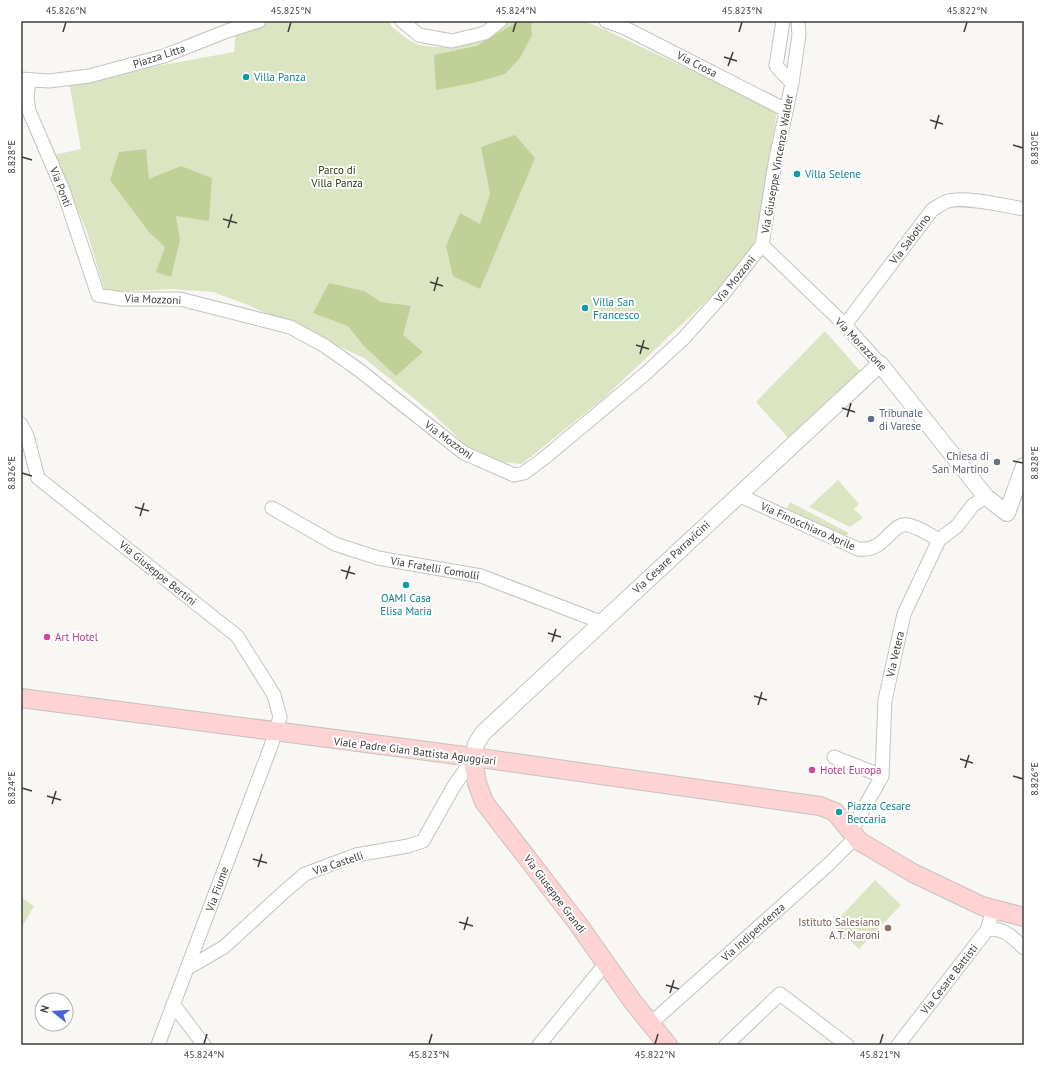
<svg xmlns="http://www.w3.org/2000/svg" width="1045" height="1066" font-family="'PT Sans',sans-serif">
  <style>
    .green { fill: #dbe5c2 }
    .forest { fill: #c1d097 }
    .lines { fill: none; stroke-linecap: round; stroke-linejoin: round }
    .minor-casing { stroke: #c5c3c0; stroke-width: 15 }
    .tertiary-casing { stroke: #c5c3c0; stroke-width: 18 }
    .secondary-casing { stroke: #c5c3c0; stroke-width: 20 }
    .minor { stroke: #fff; stroke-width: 13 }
    .tertiary { stroke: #fff; stroke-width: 16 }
    .secondary { stroke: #ffd3d3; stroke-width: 18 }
    .ticks { fill: none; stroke: #3d3c3b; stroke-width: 1.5 }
    .culture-dot { fill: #0f9aa8; stroke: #fff; stroke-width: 1.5 }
    .service-dot { fill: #5c6f8a; stroke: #fff; stroke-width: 1.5 }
    .worship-dot { fill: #6b7280; stroke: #fff; stroke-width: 1.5 }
    .hotel-dot { fill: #d1479c; stroke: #fff; stroke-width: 1.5 }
    .education-dot { fill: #8d6e63; stroke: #fff; stroke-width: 1.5 }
    .labels { text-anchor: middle; stroke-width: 4; stroke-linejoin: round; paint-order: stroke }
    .street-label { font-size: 11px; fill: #3d3c3b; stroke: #fff }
    .culture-label { font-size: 11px; fill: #0d838f; stroke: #fff; text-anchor: start }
    .park-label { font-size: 11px; fill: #2e370c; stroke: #fff }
    .service-label { font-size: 11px; fill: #4e5e75; stroke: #fff; text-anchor: start }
    .worship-label { font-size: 11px; fill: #5b616d; stroke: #fff; text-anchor: end }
    .hotel-label { font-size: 11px; fill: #b23c85; stroke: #fff; text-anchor: start }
    .education-label { font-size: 11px; fill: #785e54; stroke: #fff; text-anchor: end }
    .neatline { fill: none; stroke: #3d3c3b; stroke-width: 1.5 }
    .ticks-label { font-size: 10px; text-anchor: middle; fill: #3d3c3b }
  </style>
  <rect width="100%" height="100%" fill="#f9f7f4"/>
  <!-- green -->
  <path class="green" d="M 270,21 L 390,21 L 391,26 C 400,33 409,42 420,45 C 436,50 475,45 490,36 C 495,32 500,26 505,21 L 583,21 L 597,26 L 777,111 L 757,231 L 753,246 L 722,286 L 605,397 L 522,464 L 499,462 L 471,450 L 433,414 L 364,358 L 248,305 L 213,292 L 173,289 L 105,292 L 87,232 L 54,155 L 81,149 L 69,82 L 234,52 L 236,30 L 259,28 Z
    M 825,331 L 862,373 L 790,440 L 756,402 Z
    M 838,480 L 859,504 L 854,509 L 863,518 L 850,527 L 809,507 Z
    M 790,502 L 849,533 L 843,539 L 783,511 L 787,508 Z
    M 875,880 L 901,905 L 859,949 L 833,925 Z
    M 21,897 L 34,906 L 21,929 Z"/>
  <!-- forest -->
  <path class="forest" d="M 519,21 L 531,21 L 532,35 L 520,58 L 505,74 L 473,83 L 436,90 L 434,55 L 476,46 Z
    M 515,135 L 535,158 L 480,289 L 453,276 L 446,246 L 460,213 L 480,224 L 490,194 L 481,147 Z
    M 146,149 L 149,179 L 181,166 L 212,178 L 209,221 L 176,216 L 180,240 L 171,277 L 156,272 L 165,247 L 149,232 L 110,180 L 119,152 Z
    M 329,283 L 364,291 L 381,302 L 411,306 L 403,335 L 423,352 L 396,376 L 364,346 L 348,326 L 313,313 Z"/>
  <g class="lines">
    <!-- minor casing -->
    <g class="minor-casing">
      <path id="minor" d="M 402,21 L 419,35 L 452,41 L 485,33 L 500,21
        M 606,21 L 625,28 L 786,110
        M 783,21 L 776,66 L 792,83
        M 21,79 L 49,81 L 89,76 L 164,56 L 227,31 L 259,21
        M 29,80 L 27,98 L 29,111 L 63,190 L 98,295 L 122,299 L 180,299 L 290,327 L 325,346 L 359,370 L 464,453 L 514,475 L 524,473 L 543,459 L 645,374 L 684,338 L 724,293 L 762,245 L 775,163 L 792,83 L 799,35 L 798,21
        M 762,245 L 845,325 L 880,364
        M 845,325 L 932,210 C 937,207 942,203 948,201 C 965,196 1005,206 1024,209
        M 21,424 L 27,436 L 38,478 L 237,636 L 274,695 L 280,717 L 271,746 L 158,1045
        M 738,495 L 858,549 C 886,553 891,521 908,525 C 919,527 930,535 939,540
        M 272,508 L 335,544 L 378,558 L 481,576 L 601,622
        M 834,757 L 882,776
        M 850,833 L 882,776 L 885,700 L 904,614 L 939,540 L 957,526 L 973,505 L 986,497
        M 987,930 C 1003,926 1014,939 1024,948
        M 188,968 L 224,947 L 285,891 L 305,874 L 356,855 L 408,846 L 423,841 L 454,786 L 473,759
        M 173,1004 L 204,1045
        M 650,1024 L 829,864 L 855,838
        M 539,1045 L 606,963
        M 726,1045 L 780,994 L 847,1045
        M 898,1045 L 987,930 L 993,909"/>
    </g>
    <!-- tertiary casing -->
    <g class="tertiary-casing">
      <path id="tertiary" d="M 473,759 L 476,744 L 483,733 L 880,364 L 986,497 L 1007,513 L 1024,466"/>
    </g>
    <!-- secondary casing -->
    <g class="secondary-casing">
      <path id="secondary" d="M 21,698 L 480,758 L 820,806 L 835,812 L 859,841 L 913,873 L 982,906 L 1024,917
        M 473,759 L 477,783 L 484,802 L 578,924 L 633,1002 L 668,1045"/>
    </g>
    <!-- minor -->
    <use href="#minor" class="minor"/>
    <!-- tertiary -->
    <use href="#tertiary" class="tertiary"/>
    <!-- secondary -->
    <use href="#secondary" class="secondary"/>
  </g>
  <!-- ticks -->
  <path class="ticks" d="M 63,32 L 66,22M 288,32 L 291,22M 513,32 L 516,22M 739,32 L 742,22M 964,32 L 967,22M 724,57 L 737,61M 728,66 L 733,52M 930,120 L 943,124M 935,129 L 939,115M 1013,145 L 1023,148M 22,157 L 32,160M 223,219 L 237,223M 228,228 L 232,214M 430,282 L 443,286M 434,291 L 438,277M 636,345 L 649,349M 640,354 L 644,340M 842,408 L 855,412M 847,417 L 851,403M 1013,461 L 1023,463M 22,473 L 32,476M 135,507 L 149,511M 140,516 L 144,503M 341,570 L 355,574M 346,579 L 350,566M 548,633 L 561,637M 552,642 L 556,629M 754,696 L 767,700M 758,705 L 762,692M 960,759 L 973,763M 965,768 L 969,755M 1013,776 L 1023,779M 22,788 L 32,791M 47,796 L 61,800M 52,804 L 56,791M 253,859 L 267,863M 258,867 L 262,854M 459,922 L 473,926M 464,930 L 468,917M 666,985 L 679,989M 670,993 L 674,980M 204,1044 L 207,1034M 429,1044 L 432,1034M 655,1044 L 658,1034M 880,1044 L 883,1034"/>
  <!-- markers -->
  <g class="culture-dot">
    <circle cx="246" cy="77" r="4"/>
    <circle cx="797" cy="174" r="4"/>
    <circle cx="585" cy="308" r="4"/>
    <circle cx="406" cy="585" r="4"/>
    <circle cx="839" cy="812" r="4"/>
  </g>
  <circle class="service-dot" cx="871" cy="419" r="4"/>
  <circle class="worship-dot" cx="997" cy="462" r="4"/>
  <g class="hotel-dot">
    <circle cx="47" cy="637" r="4"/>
    <circle cx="812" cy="770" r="4"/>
  </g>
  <circle class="education-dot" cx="888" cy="928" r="4"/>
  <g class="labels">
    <!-- street labels -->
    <g class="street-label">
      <text transform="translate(159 56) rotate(-18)" y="4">Piazza Litta</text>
      <text transform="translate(697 64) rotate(27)" y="4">Via Crosa</text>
      <text transform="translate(777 164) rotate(-80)" y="4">Via Giuseppe Vincenzo Walder</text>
      <text transform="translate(61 187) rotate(69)" y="4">Via Ponti</text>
      <text transform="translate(910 239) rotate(-53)" y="4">Via Sabotino</text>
      <text transform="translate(735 279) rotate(-51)" y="4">Via Mozzoni</text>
      <text transform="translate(153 299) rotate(2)" y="4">Via Mozzoni</text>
      <text transform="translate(861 344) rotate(46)" y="4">Via Morazzone</text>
      <text transform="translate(449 440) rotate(36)" y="4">Via Mozzoni</text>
      <text transform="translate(808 526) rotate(24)" y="4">Via Finocchiaro Aprile</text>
      <text transform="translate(671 557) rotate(-43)" y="4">Via Cesare Parravicini</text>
      <text transform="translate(435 568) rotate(10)" y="4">Via Fratelli Comolli</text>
      <text transform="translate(158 573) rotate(39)" y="4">Via Giuseppe Bertini</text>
      <text transform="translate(895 654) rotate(-77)" y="4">Via Vetera</text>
      <text transform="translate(415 751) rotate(7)" y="4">Viale Padre Gian Battista Aguggiari</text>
      <text transform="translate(338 863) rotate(-19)" y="4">Via Castelli</text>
      <text transform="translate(217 889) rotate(-70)" y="4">Via Fiume</text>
      <text transform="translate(555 894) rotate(53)" y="4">Via Giuseppe Grandi</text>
      <text transform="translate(753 932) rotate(-42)" y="4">Via Indipendenza</text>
      <text transform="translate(949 979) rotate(-52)" y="4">Via Cesare Battisti</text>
    </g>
    <!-- culture labels -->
    <g class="culture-label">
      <text x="254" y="81">Villa Panza</text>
      <text x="805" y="178">Villa Selene</text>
      <text x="593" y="306">Villa San<tspan x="593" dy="13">Francesco</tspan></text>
      <text x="406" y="602" text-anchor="middle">OAMI Casa<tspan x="406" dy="13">Elisa Maria</tspan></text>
      <text x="847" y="810">Piazza Cesare<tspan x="847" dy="13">Beccaria</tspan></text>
    </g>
    <!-- park labels -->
    <g class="park-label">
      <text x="337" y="174">Parco di<tspan x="337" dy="13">Villa Panza</tspan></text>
    </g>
    <!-- service labels -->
    <g class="service-label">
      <text x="879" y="417">Tribunale<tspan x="879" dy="13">di Varese</tspan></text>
    </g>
    <!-- worship labels -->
    <g class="worship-label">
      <text x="989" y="460">Chiesa di<tspan x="989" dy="13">San Martino</tspan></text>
    </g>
    <!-- hotel labels -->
    <g class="hotel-label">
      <text x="55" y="641">Art Hotel</text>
      <text x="820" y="774">Hotel Europa</text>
    </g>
    <!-- education labels -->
    <g class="education-label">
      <text x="880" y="926">Istituto Salesiano<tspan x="880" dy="13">A.T. Maroni</tspan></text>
    </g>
  </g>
  <!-- border -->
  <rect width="1045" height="1066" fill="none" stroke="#ffffff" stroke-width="44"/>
  <!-- north arrow -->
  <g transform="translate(54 1012) rotate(287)"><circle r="19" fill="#ffffff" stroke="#b1b1b1"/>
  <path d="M0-3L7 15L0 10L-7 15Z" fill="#4c62d7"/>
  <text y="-6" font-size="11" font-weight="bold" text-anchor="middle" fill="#3d3c3b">N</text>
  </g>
  <rect x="22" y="22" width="1001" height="1022" class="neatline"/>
  <g class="ticks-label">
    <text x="66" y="14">45.826°N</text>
    <text x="291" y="14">45.825°N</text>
    <text x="516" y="14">45.824°N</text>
    <text x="742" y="14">45.823°N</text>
    <text x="967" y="14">45.822°N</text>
    <text transform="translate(1034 148) rotate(-90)" y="4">8.830°E</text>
    <text transform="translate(11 157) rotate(-90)" y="4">8.828°E</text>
    <text transform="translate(1034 463) rotate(-90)" y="4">8.828°E</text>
    <text transform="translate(11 473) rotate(-90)" y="4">8.826°E</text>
    <text transform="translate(1034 779) rotate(-90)" y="4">8.826°E</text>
    <text transform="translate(11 788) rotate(-90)" y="4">8.824°E</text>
    <text x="204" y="1058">45.824°N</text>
    <text x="429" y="1058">45.823°N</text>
    <text x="655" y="1058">45.822°N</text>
    <text x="880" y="1058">45.821°N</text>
  </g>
</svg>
